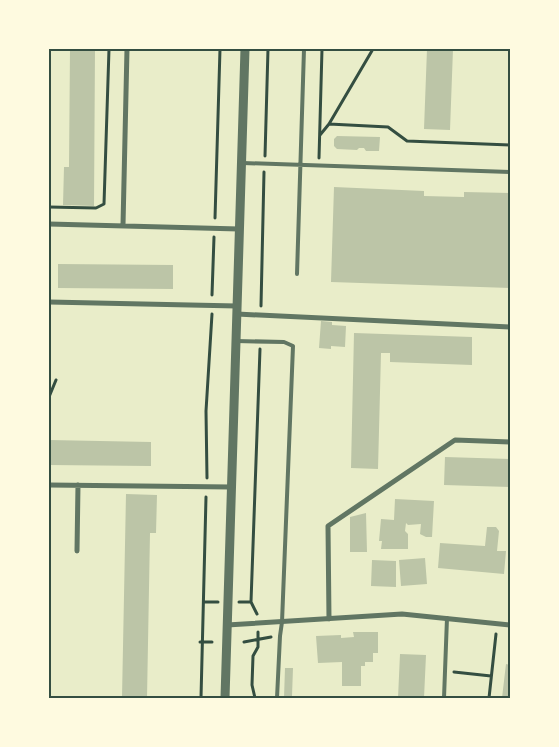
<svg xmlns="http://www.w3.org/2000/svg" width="559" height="747" font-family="Roboto,sans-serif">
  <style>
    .building { fill: #bcc5a7 }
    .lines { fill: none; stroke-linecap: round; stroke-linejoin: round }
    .path { stroke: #344e41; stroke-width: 3 }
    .service { stroke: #617663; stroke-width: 4 }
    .minor { stroke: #617663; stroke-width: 5 }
    .tertiary { stroke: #617663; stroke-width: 9 }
    .neatline { fill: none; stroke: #344e41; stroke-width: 2 }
  </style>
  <rect width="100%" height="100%" fill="#e9edc9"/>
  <!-- building -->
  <path class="building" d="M 70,49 L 95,49 L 94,206 L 63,205 L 64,167 L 69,167 Z
    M 427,49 L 453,49 L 450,130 L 424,129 Z
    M 337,136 L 380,137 L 379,151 L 366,151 L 364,148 L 359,148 L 357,150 L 337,149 L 334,146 L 334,139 Z
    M 334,187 L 424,191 L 424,196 L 464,197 L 464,192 L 510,193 L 510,288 L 331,282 Z
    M 58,264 L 173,265 L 173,289 L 58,288 Z
    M 321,321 L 332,322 L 332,325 L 346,326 L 345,347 L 331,346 L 331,349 L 319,348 Z
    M 354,333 L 472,337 L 472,365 L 390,362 L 390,353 L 381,353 L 378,469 L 351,468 Z
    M 49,440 L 151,442 L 151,466 L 49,465 Z
    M 445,457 L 510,459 L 510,487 L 444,485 Z
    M 126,494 L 157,495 L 156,533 L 150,533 L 147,698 L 122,698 Z
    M 395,499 L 434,501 L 432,537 L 426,537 L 420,534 L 421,524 L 408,525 L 406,523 L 405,531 L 408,534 L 408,549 L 381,549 L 382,541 L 379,541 L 381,519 L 394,520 Z
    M 366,513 L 367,552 L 350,552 L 350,517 Z
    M 487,527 L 496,527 L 499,531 L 497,551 L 506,551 L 504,574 L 438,568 L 440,543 L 485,546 Z
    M 425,558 L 427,584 L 401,586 L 399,560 Z
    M 372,560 L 396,561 L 396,587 L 371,586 Z
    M 353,632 L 378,632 L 378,653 L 373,653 L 373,662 L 365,662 L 365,666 L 361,666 L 361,686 L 342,686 L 342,662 L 318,663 L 316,636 L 341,635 L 341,638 L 354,637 Z
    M 400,654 L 426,655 L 424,698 L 398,698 Z
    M 506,664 L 510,665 L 510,698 L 502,698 Z
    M 285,668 L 293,668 L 292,696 L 296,696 L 296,698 L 284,698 Z"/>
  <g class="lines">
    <!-- path -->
    <path class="path" d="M 329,124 L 388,127 L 407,141 L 510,145
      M 320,135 L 329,124 L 373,49
      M 265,156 L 268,49
      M 319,158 L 322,49
      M 49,207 L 96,208 L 104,204 L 109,49
      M 215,218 L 220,49
      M 212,295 L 214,237
      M 261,306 L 264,172
      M 49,397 L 56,380
      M 207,478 L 206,411 L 212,314
      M 204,602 L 218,602
      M 239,602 L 251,602
      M 257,614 L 251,602 L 260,349
      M 200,642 L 212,642
      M 244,642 L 271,637
      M 454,672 L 491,676
      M 201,698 L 206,497
      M 255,698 L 252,685 L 253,656 L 258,647 L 258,632
      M 489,698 L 496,634"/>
    <!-- service -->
    <path class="service" d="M 243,163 L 510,172
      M 297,274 L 304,49
      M 236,341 L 284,342 L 293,346 L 282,622 L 280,636 L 277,698
      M 444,698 L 447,618"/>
    <!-- minor -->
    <path class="minor" d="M 49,224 L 239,229
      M 123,225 L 127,49
      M 49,302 L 237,306
      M 237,314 L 510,327
      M 49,485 L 231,487
      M 77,551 L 78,485
      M 329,619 L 328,526 L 455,440 L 510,442
      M 227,625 L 402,614 L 510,625"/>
    <!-- tertiary -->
    <path class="tertiary" d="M 225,698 L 245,49"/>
  </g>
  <!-- border -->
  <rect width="559" height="747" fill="none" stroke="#fefae0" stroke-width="100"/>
  <rect x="50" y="50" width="459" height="647" class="neatline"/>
</svg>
